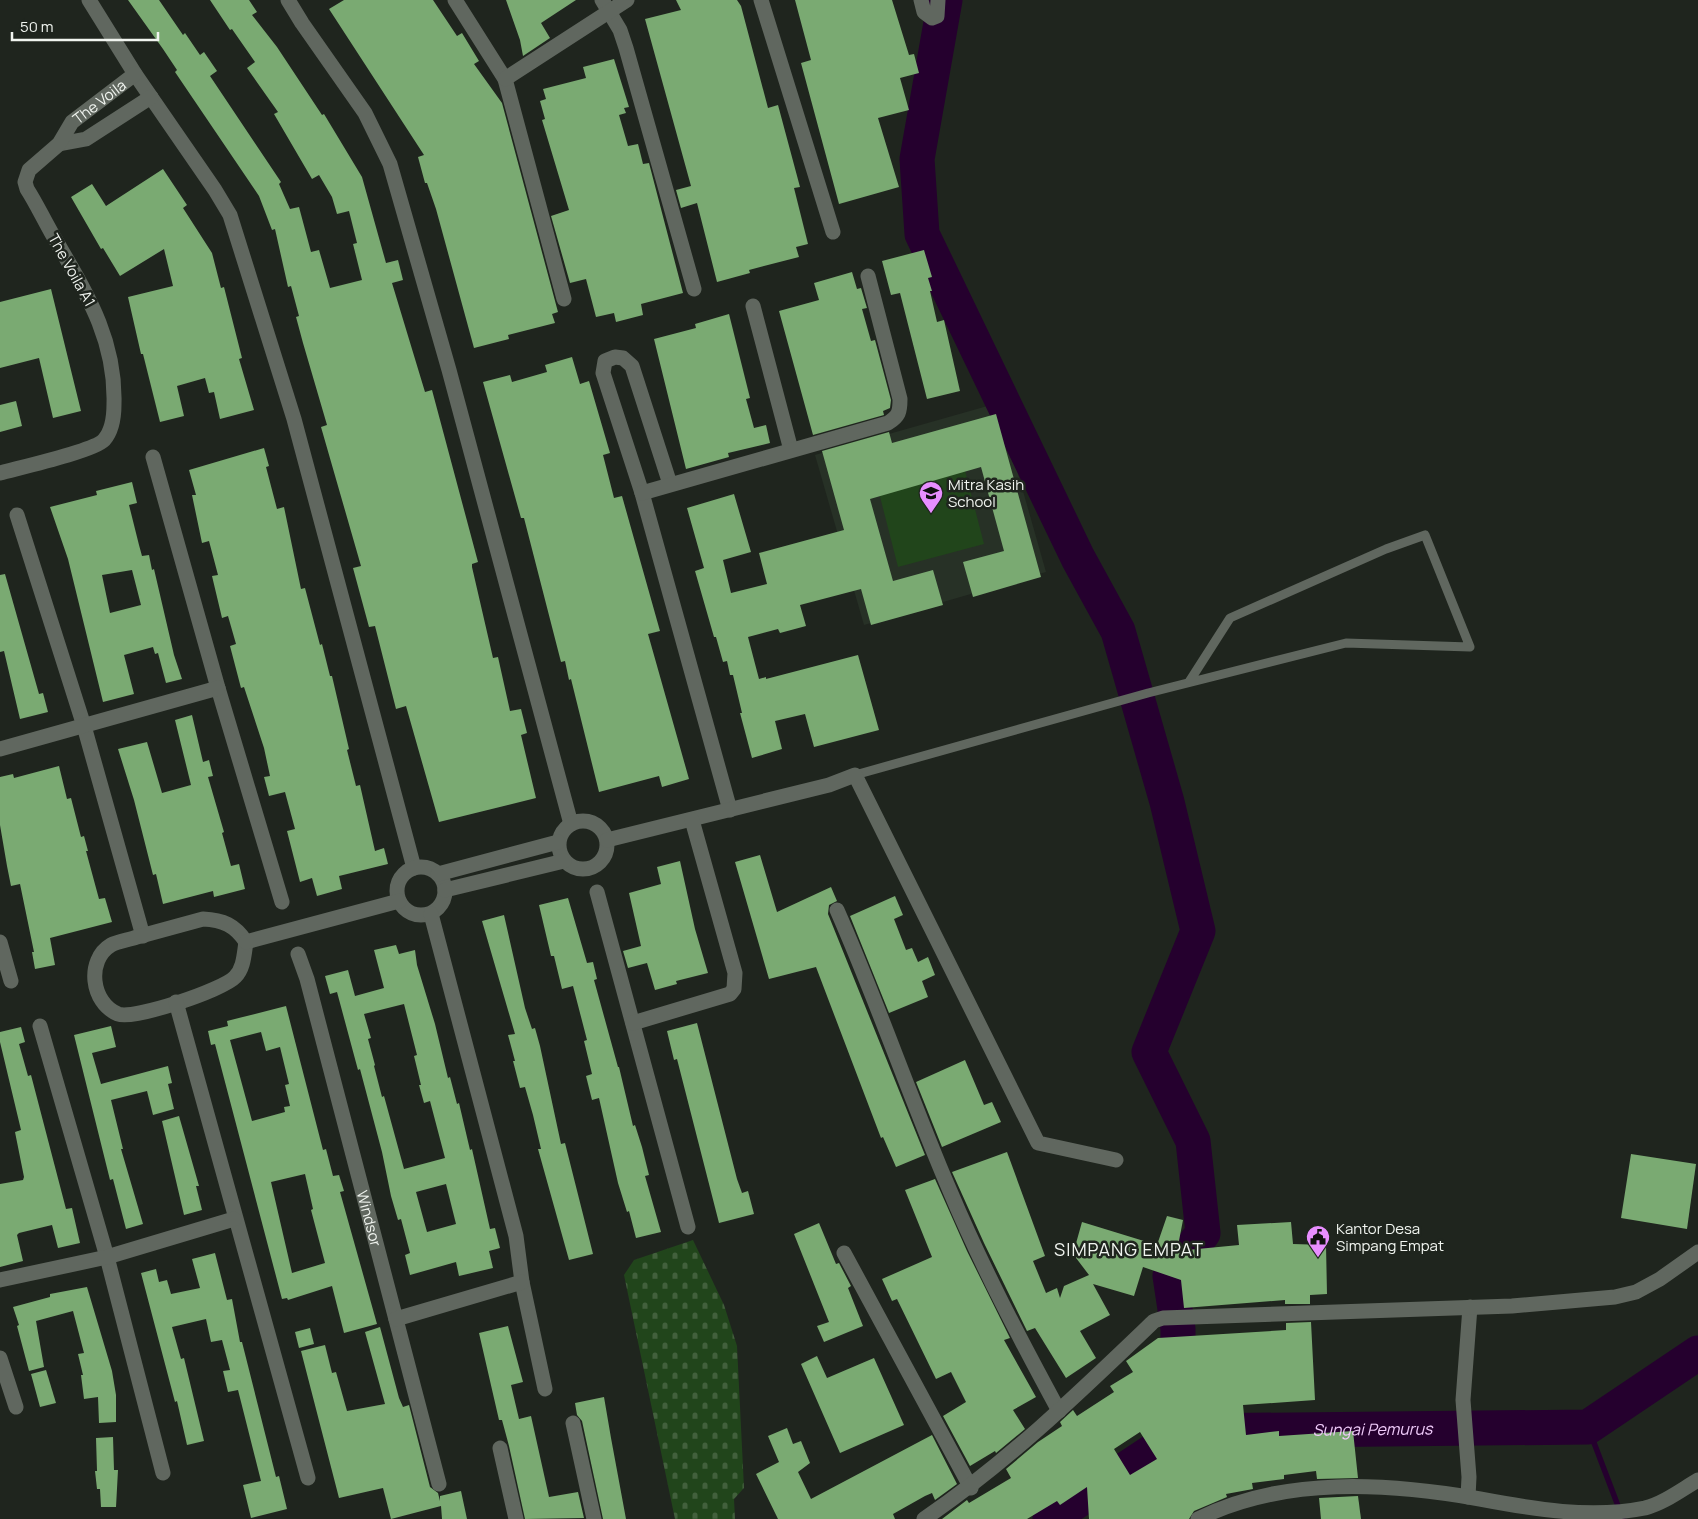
<svg xmlns="http://www.w3.org/2000/svg" width="1698" height="1519" font-family="Manrope,sans-serif">
  <style>
    .built { fill: #273126 }
    .grass { fill: #21451b }
    .cemetery { fill: url(#cemetery-stones) }
    .lines { fill: none; stroke-linecap: round; stroke-linejoin: round }
    .stream { stroke: #25002e; stroke-width: 5.5 }
    .river { stroke: #25002e; stroke-width: 35 }
    .building { fill: #7aaa72; fill-rule: evenodd }
    .service { stroke: #60675f; stroke-width: 9 }
    .minor { stroke: #60675f; stroke-width: 15 }
    .labels { text-anchor: middle; dominant-baseline: central; stroke-width: 5; stroke-linejoin: round; paint-order: stroke }
    .street-label { font-size: 15px; fill: #f1f5f0; stroke: #1f251e }
    .poi-label { font-size: 15px; fill: #f1f5f0; stroke: #1f251e; text-anchor: start }
    .water-label { font-size: 16px; font-style: italic; fill: #f0cbfa; stroke: #1f251e }
    .quarter-label { font-size: 18px; letter-spacing: 1px; fill: #f1f5f0; stroke: #1f251e }
  </style>
  <defs>
    <pattern id="cemetery-stones" width="16" height="16" patternUnits="userSpaceOnUse" patternTransform="scale(1.25)"><rect width="16" height="16" fill="#21451b"/><path d="M2 7V4a2 2 0 0 1 4 0v3zM10 15v-3a2 2 0 0 1 4 0v3z" fill="#42603c"/></pattern>
  </defs>
  <rect width="100%" height="100%" fill="#1f251e"/>
  <polygon class="built" points="998,403 1046,572 864,625 815,455"/>
  <polygon class="grass" points="961,455 984,544 898,567 875,477"/>
  <polygon class="cemetery" points="693,1240 724,1305 737,1346 744,1488 734,1499 735,1519 675,1519 624,1275 634,1260"/>
  <g class="lines">
    <polyline class="stream" points="1588,1427 1623,1519"/>
    <g class="river">
      <polyline points="945,0 917,159 922,234 1078,558 1118,631 1167,802 1198,931 1149,1052 1193,1141 1203,1233 1170,1276 1178,1329 1178,1385"/>
      <path id="s1" d="M1050,1519l133,-88 405,-4 110,-74"/>
    </g>
  </g>
  <g class="building">
    <polygon points="128,0 159,0 183,35 185,33 200,55 204,52 217,71 210,76 281,182 279,184 290,209 299,207 311,252 319,250 330,288 362,280 353,244 357,243 349,211 337,214 332,197 319,175 312,179 274,114 278,112 247,68 255,62 232,29 230,30 210,0 249,0 257,12 252,15 277,47 322,115 324,114 362,177 386,263 398,260 403,280 392,283 425,392 432,390 478,562 472,564 472,567 493,658 498,657 510,711 521,709 527,733 521,735 536,798 439,822 406,706 396,709 375,626 369,627 353,568 361,566 321,427 327,425 303,343 296,317 299,316 291,286 288,287 275,229 272,230 259,196 175,72 177,70 163,49"/>
    <polygon points="344,0 433,0 457,36 462,33 479,61 474,64 502,103 558,312 552,314 555,323 508,335 509,339 474,348 436,209 427,183 425,183 418,157 424,155 329,9"/>
    <polygon points="506,0 576,0 541,23 550,38 523,56 520,40"/>
    <polygon points="676,0 737,0 741,6 768,108 778,105 800,187 794,188 808,244 796,247 799,257 749,270 750,273 717,282 697,203 681,208 676,190 691,186 645,19 681,10"/>
    <polygon points="795,0 892,0 909,55 914,54 919,73 900,78 909,110 878,118 899,187 839,204 801,63 811,60"/>
    <polygon points="614,59 629,107 624,108 626,113 619,115 628,146 638,144 643,164 649,163 683,293 641,304 643,315 616,322 614,313 596,317 586,279 570,283 551,216 569,210 542,120 545,119 540,101 546,99 543,89 586,78 583,67"/>
    <polygon points="163,169 187,205 183,208 212,253 221,288 224,287 242,358 239,359 254,410 220,419 214,392 209,393 205,378 177,386 184,416 160,422 143,354 141,354 128,297 173,286 164,249 120,276 103,248 101,249 71,197 92,184 106,206"/>
    <polygon points="924,250 932,277 928,278 932,291 930,291 937,322 944,320 960,391 927,399 900,293 891,295 882,261"/>
    <polygon points="852,272 857,289 861,288 867,308 862,309 871,341 875,340 891,400 890,408 883,411 884,415 813,435 779,311 819,300 814,283"/>
    <polygon points="51,289 81,411 53,418 39,358 0,368 0,302"/>
    <polygon points="729,314 750,398 746,399 754,428 766,425 770,443 728,453 729,457 686,469 654,339 696,328 695,324"/>
    <polygon points="572,357 580,384 589,381 610,453 603,455 614,498 622,496 660,631 648,634 689,779 662,787 659,776 599,792 571,679 569,680 565,661 561,662 524,518 521,518 483,382 510,375 512,382 547,372 545,365"/>
    <polygon points="16,401 22,426 0,432 0,405"/>
    <polygon points="996,414 1041,577 973,597 963,562 1004,551 981,467 870,499 893,581 933,570 943,605 871,625 861,589 800,605 806,626 780,633 778,629 748,637 759,679 766,677 766,679 858,655 879,730 814,747 805,714 775,721 782,749 752,758 740,713 742,713 733,675 730,675 727,661 723,662 716,637 714,637 695,571 704,568 687,508 734,494 751,552 723,560 731,593 767,584 759,553 844,530 822,451 889,432 892,443"/>
    <polygon points="264,448 269,466 266,467 277,509 284,507 301,589 305,588 320,645 322,644 330,676 332,676 349,749 347,750 356,786 360,785 375,851 384,848 388,864 339,876 342,889 317,896 312,878 300,882 287,831 295,829 285,792 269,796 264,777 270,776 264,748 244,687 241,688 230,646 236,644 228,616 222,618 212,576 218,575 209,541 202,543 192,495 196,495 189,470"/>
    <path d="M132,482l5,21 -8,2 10,40 3,11 7,-1 3,15 2,-1 20,86 8,24 -16,4 -8,-30 -3,1 -2,-7 -29,8 10,39 -31,8 -35,-143 -18,-52 47,-12 -1,-4zM132,570l9,35 -31,8 -8,-38z"/>
    <polygon points="5,574 39,694 43,693 48,712 20,719 4,651 0,652 0,575"/>
    <polygon points="192,715 203,762 209,760 213,776 208,777 224,832 222,833 231,866 239,864 245,889 214,897 213,891 163,904 156,874 153,875 134,800 118,749 147,742 162,793 191,785 175,720"/>
    <polygon points="59,766 67,799 71,798 81,837 84,836 88,851 86,851 99,899 105,898 112,922 50,938 55,965 35,969 32,952 34,952 20,884 11,886 7,866 0,825 0,777 13,774 14,778"/>
    <polygon points="760,855 777,912 831,887 837,901 829,905 828,914 925,1155 896,1167 883,1137 881,1138 816,967 769,979 735,862"/>
    <polygon points="680,861 695,929 708,973 676,981 677,984 655,990 647,963 628,968 623,951 641,946 629,893 661,884 657,867"/>
    <polygon points="895,896 903,915 894,919 906,950 912,948 918,962 928,957 935,975 922,981 928,997 889,1013 850,916"/>
    <polygon points="568,898 587,963 593,962 597,979 594,980 618,1067 619,1067 633,1126 635,1125 642,1147 649,1175 645,1176 661,1232 636,1238 629,1211 627,1212 618,1183 599,1098 592,1100 586,1076 592,1074 584,1041 587,1040 573,986 562,989 554,956 551,956 539,905"/>
    <polygon points="504,915 525,1008 532,1029 535,1028 540,1046 561,1144 565,1143 593,1254 569,1260 538,1149 541,1149 533,1115 525,1087 520,1088 513,1061 515,1061 508,1035 515,1034 482,921"/>
    <path d="M396,945l3,9 16,-4 2,15 18,59 13,54 2,-1 7,27 2,-1 11,47 2,-1 18,80 5,-1 5,20 -11,3 4,17 -34,8 -3,-14 -46,13 -5,-20 5,-2 -9,-34 -3,1 -7,-24 -9,-44 -22,-83 -2,1 -21,-78 -7,2 -5,-18 23,-6 7,26 29,-8 -10,-38zM404,1004l13,51 -3,1 7,29h-2l5,18 6,-2 15,57 -41,11 -20,-73 -2,1 -8,-31 1,-1 -7,-26 3,-1 -7,-24zM446,1184l10,40 -29,8 -11,-40z"/>
    <path d="M286,1006l37,144 3,-1 7,27 6,-1 5,16 -4,1 37,132 -33,9 -12,-47 -44,14 -1,-2 -5,1 -67,-255 -4,1 -3,-14 20,-5 -1,-5zM261,1032l5,19 14,-4 9,37 -4,1 5,21 -6,1 1,5 -33,9 -22,-81zM305,1174l8,35 -2,1 14,53 -33,10 -21,-91z"/>
    <polygon points="697,1023 737,1179 742,1193 748,1191 754,1214 719,1223 677,1059 674,1060 667,1031"/>
    <polygon points="111,1026 116,1047 92,1053 101,1084 168,1066 172,1083 168,1084 174,1109 153,1115 147,1091 111,1100 123,1149 121,1149 143,1224 126,1229 113,1179 110,1180 74,1035"/>
    <polygon points="21,1027 25,1042 19,1044 28,1076 31,1075 66,1209 72,1208 80,1243 58,1248 52,1225 19,1233 17,1235 23,1261 0,1267 0,1184 23,1180 24,1177 15,1132 21,1130 0,1042 0,1032"/>
    <polygon points="965,1060 984,1105 992,1102 1001,1122 942,1147 916,1082"/>
    <polygon points="179,1116 199,1186 196,1186 202,1210 184,1215 162,1121"/>
    <polygon points="1007,1152 1045,1256 1033,1261 1046,1293 1057,1288 1060,1298 1064,1286 1089,1275 1073,1254 1082,1222 1157,1245 1167,1216 1183,1220 1177,1251 1239,1245 1237,1225 1291,1222 1293,1244 1326,1245 1327,1294 1310,1295 1310,1304 1285,1304 1285,1300 1184,1308 1181,1280 1143,1267 1134,1296 1093,1284 1110,1315 1080,1331 1096,1358 1066,1378 1035,1328 1027,1331 984,1243 952,1172"/>
    <polygon points="1631,1154 1696,1164 1687,1229 1621,1218"/>
    <polygon points="935,1179 967,1251 1010,1338 1004,1340 1036,1397 1013,1410 1025,1429 996,1453 995,1451 970,1466 943,1416 966,1402 951,1372 936,1379 897,1299 892,1301 882,1279 932,1257 905,1190"/>
    <polygon points="819,1223 836,1264 839,1263 851,1286 848,1288 863,1326 824,1342 817,1326 829,1322 794,1234"/>
    <polygon points="215,1253 227,1300 232,1299 240,1342 242,1342 276,1477 279,1476 287,1509 251,1518 243,1485 261,1481 238,1390 228,1392 223,1371 230,1370 222,1340 211,1342 206,1319 172,1327 181,1359 184,1358 204,1441 187,1445 177,1401 175,1402 141,1273 156,1269 159,1282 167,1280 171,1294 200,1288 192,1259"/>
    <polygon points="87,1287 112,1371 116,1395 116,1422 99,1423 98,1397 84,1399 81,1375 83,1375 78,1354 84,1353 73,1311 36,1321 44,1367 29,1371 17,1326 19,1325 13,1307 50,1297 50,1294"/>
    <path d="M1311,1322l4,78 -72,5 3,30 33,-4v5l74,-5 5,47 -41,1 -1,-8 -32,4v4l-32,4 1,6 -27,5 1,3 -33,14 -5,8h-100l-2,-32 -27,18 -3,-4 -30,18h-85l25,-19 2,3 42,-25 -5,-9 32,-27 24,-16 -2,-4 13,-12 4,6 37,-24 -4,-6 23,-14 -7,-11 32,-23 128,-8v-7zM1140,1432l17,27 -27,16 -16,-26z"/>
    <polygon points="508,1326 523,1382 511,1385 519,1419 531,1416 549,1497 578,1492 584,1518 525,1519 509,1446 502,1420 499,1420 479,1333"/>
    <polygon points="380,1327 399,1398 403,1407 409,1405 430,1487 438,1493 440,1501 440,1496 461,1491 467,1519 442,1519 441,1506 391,1519 383,1488 339,1498 301,1351 325,1345 332,1373 336,1372 347,1411 385,1404 365,1332"/>
    <polygon points="310,1328 314,1344 299,1348 295,1332"/>
    <polygon points="817,1356 827,1378 874,1358 904,1425 840,1453 801,1364"/>
    <polygon points="46,1370 56,1403 40,1407 31,1374"/>
    <polygon points="604,1397 611,1438 626,1519 603,1519 582,1421 577,1415 575,1403"/>
    <polygon points="787,1428 793,1444 801,1441 810,1463 798,1472 811,1499 932,1435 957,1484 935,1500 932,1493 925,1496 893,1514 895,1519 778,1519 756,1474 779,1462 768,1436"/>
    <polygon points="113,1437 114,1470 118,1470 116,1507 101,1507 100,1489 97,1489 95,1471 97,1471 96,1438"/>
    <polygon points="1358,1496 1361,1519 1321,1519 1319,1498"/>
  </g>
  <g class="lines">
    <polyline class="service" points="855,775 1148,693 1346,643 1470,647 1425,535 1386,549 1230,618 1189,682"/>
    <g class="minor">
      <polyline points="89,0 135,74 215,190 230,215 294,419 414,868"/>
      <polyline points="288,0 302,23 365,113 390,164 449,370 571,824"/>
      <polyline points="455,0 505,79 564,299"/>
      <polyline points="602,0 620,30 626,48 694,289"/>
      <polyline points="761,0 833,232"/>
      <polyline points="921,0 924,12 932,18 937,16 938,0"/>
      <polyline points="505,79 627,0"/>
      <polyline points="59,144 86,139 151,97"/>
      <polyline points="753,306 791,450"/>
      <polyline points="153,457 218,688 282,902"/>
      <path id="s2" d="M0,473c18,-5 94,-22 104,-33 8,-9 10,-25 10,-36 2,-68 -31,-116 -63,-172 -8,-14 -15,-29 -24,-43l-2,-7 4,-12 30,-26 13,-22 63,-48"/>
      <polyline points="670,484 632,366 623,358 615,357 605,361 603,373 642,493 730,810"/>
      <path d="M642,493l246,-70c11,-7 12,-11 12,-24l-32,-123"/>
      <polyline points="17,515 84,726 143,936"/>
      <polyline points="0,749 218,688"/>
      <circle cx="583" cy="845" r="24"/>
      <polyline points="607,840 829,785 855,775 1038,1143 1116,1160"/>
      <circle cx="421" cy="891" r="24"/>
      <polyline points="438,874 558,842"/>
      <polyline points="445,890 564,861"/>
      <polyline points="597,892 688,1227"/>
      <path d="M837,910c41,93 73,188 113,281 32,76 70,148 109,220"/>
      <polyline points="431,914 516,1236 522,1282 545,1389"/>
      <path d="M203,919c20,1 32,6 43,23 -2,12 -2,26 -11,35 -12,13 -101,43 -117,37 -27,-11 -32,-54 -7,-69 7,-4 18,-5 26,-8 22,-6 44,-12 66,-18z"/>
      <polyline points="0,942 11,981"/>
      <polyline points="246,942 399,901"/>
      <path id="s3" d="M298,954l9,25 132,505"/>
      <polyline points="176,1002 308,1478"/>
      <polyline points="633,1023 730,994 734,989 735,973 692,820"/>
      <polyline points="40,1026 107,1257 163,1473"/>
      <polyline points="844,1253 971,1488"/>
      <polyline points="0,1280 107,1257 234,1219"/>
      <polyline points="396,1319 522,1282"/>
      <polyline points="0,1358 16,1407"/>
      <polyline points="573,1423 594,1519"/>
      <polyline points="500,1448 516,1519"/>
      <polyline points="1468,1497 1469,1477 1463,1400 1470,1307"/>
      <path d="M924,1519c84,-57 157,-128 230,-198l9,-3 349,-12 103,-9 21,-5 24,-13 38,-27"/>
      <path d="M1198,1519c86,-43 190,-36 282,-20 53,10 111,20 165,9 19,-5 36,-18 53,-28"/>
    </g>
  </g>
  <defs>
    <g id="school-pin" transform="scale(1.25)"><path d="M0 17L-7.5 6A9.5 9.5 0 1 1 7.5 6Z" fill="#e88eff" stroke="#1f251e"/><path d="M0-5L7-2L0 1L-7-2ZM-4 1L0 2.5L4 1V4Q0 6-4 4Z" fill="#111"/></g>
    <g id="civic-pin" transform="scale(1.25)"><path d="M0 17L-7.5 6A9.5 9.5 0 1 1 7.5 6Z" fill="#e88eff" stroke="#1f251e"/><path d="M-.6-6.5H3V-4.5H.6V-3L4-1V1h2V6H-6V1h2V-1L-.6-3ZM-1.2 2.5V6h2.4V2.5Z" fill="#111"/></g>
  </defs>
  <g fill-rule="evenodd">
    <use href="#school-pin" x="931" y="493"/>
    <use href="#civic-pin" x="1318" y="1237"/>
  </g>
  <g class="labels">
    <g class="street-label">
      <text stroke="none"><textPath href="#s2" startOffset="502">The Voila</textPath></text>
      <text transform="translate(72 270) rotate(61)">The Voila A1</text>
      <text stroke="none"><textPath href="#s3" startOffset="274">Windsor</textPath></text>
    </g>
    <g class="poi-label">
      <text x="948" y="484">Mitra Kasih<tspan x="948" dy="17">School</tspan></text>
      <text x="1336" y="1228">Kantor Desa<tspan x="1336" dy="17">Simpang Empat</tspan></text>
    </g>
    <g class="water-label">
      <text stroke="none"><textPath href="#s1" startOffset="349">Sungai Pemurus</textPath></text>
    </g>
    <g class="quarter-label">
      <text x="1129" y="1249">SIMPANG EMPAT</text>
    </g>
  </g>
  <path d="M12 32v8h146v-8" fill="none" stroke="#f1f5f0" stroke-width="2.5"/>
  <text x="20" y="32" font-size="15" fill="#f1f5f0" stroke="#1f251e" stroke-width="4" paint-order="stroke">50 m</text>
</svg>
